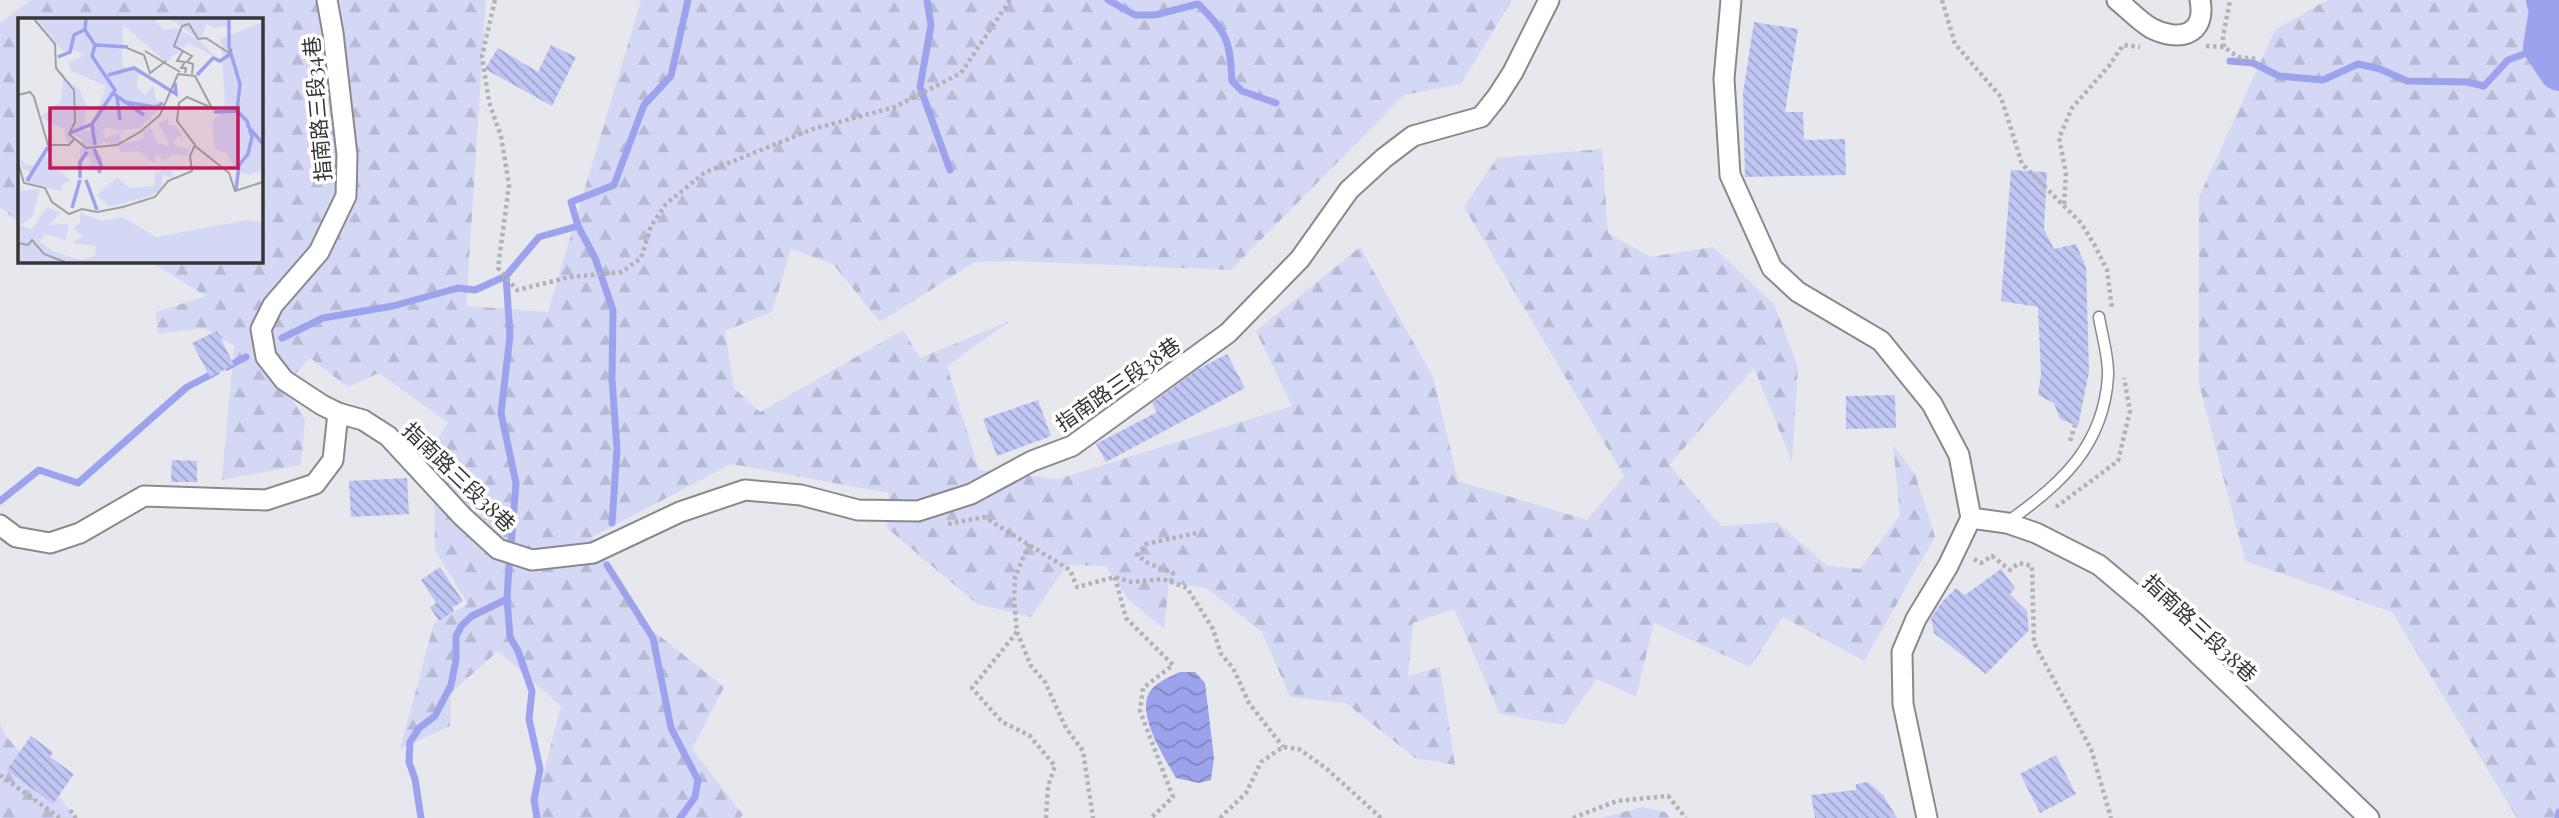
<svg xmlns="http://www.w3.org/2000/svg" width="2559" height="818" font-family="'Playfair Display','Noto Sans TC',serif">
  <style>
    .forest { fill: url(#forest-firs) }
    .water { fill: url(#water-waves) }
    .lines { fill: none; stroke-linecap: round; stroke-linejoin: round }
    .stream { stroke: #9ca3ec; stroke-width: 7 }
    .river { stroke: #9ca3ec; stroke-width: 40 }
    .building { fill: url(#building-back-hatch) }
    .lane-casing { stroke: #898a8f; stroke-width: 13 }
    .street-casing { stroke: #898a8f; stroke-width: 23 }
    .path { stroke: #b2b2b7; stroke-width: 4.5; stroke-dasharray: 3.5 3.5; stroke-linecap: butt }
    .lane { stroke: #fff; stroke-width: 10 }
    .street { stroke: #fff; stroke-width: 19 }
    .labels { text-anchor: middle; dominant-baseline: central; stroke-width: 7; stroke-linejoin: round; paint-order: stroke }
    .street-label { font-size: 21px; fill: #363638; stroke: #fff }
    .inset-river { fill: none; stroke: #9ca3ec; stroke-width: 3.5 }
    .inset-road { fill: none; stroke: #a0a1a5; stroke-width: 2 }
    .view { fill: #c2185b; fill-opacity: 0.15; stroke: #c2185b; stroke-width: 3.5 }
    .inset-edge { fill: none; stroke: #363638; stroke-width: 3.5 }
  </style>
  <defs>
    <pattern id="forest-firs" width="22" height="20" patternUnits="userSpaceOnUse" patternTransform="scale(1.75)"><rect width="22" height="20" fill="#d4d8f5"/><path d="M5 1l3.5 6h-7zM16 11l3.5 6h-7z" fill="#b7bad3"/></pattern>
    <pattern id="water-waves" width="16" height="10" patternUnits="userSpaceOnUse" patternTransform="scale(1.75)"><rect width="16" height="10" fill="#9ca3ec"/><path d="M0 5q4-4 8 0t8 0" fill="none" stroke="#8086c0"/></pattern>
    <pattern id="building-back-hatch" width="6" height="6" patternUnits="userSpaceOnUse" patternTransform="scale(1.75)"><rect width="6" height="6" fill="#c0c6f4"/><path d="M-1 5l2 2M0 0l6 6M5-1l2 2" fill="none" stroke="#9da2c7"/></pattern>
  </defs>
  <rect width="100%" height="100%" fill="#e7e8ee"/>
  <g class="forest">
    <polygon points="31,0 486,0 466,306 548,312 641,0 1512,0 1461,84 1404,95 1231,270 1016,261 975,262 880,322 833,264 791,249 772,312 725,331 734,388 760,412 903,330 920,358 1010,321 947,366 979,470 1058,479 1292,406 1256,331 1360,247 1433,377 1458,481 1587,520 1624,476 1464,207 1497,158 1602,149 1608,233 1650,257 1713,247 1774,304 1798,367 1792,462 1754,368 1669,465 1721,526 1777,522 1826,565 1860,569 1900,515 1893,445 1915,474 1935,537 1864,661 1783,617 1750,667 1654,623 1636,697 1597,679 1564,725 1500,714 1454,609 1413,623 1408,676 1440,667 1455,765 1415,758 1346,703 1290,697 1262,632 1206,588 1169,583 1164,629 1128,599 1106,566 1067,565 1031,617 977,604 887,528 889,493 731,464 592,537 642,622 724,687 692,749 743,815 740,818 532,818 561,706 498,651 451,693 450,726 400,749 434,623 468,604 435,550 433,446 448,423 379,373 348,387 310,358 284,386 305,420 301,465 222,480 234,346 204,328 158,334 156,312 206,296 149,261 261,261 261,19 19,19 19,223 0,207 0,23"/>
    <polygon points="2327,0 2559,0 2559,818 2517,818 2392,612 2245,561 2199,384 2199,197 2275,30"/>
    <polygon points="0,724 5,735 77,818 0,818"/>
    <polygon points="1642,807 1665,812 1670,818 1601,818"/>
  </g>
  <path class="water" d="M1180,672h15l10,11 9,75 -3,22 -12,3 -23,-5c-11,-19 -42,-67 -25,-88 7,-9 19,-13 29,-18z"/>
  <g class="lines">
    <g class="stream">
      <polyline points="927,0 931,25 920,87 950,170"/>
      <path d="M1108,0l27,15h20l43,-11c29,29 32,36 34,77l10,10 34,12"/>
      <polyline points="2230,61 2253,63 2279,76 2323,80 2358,64 2380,69 2407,81 2467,82 2484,86 2508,60 2543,47"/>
      <polyline points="578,226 595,258 613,310 612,379 617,449 612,523"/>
      <polyline points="506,276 510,336 501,413 516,483 511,545"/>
      <polyline points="282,338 323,318 393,306 458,288 475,290 506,276 539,237 578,226 571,202 614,185 644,105 671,76 688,0"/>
      <polyline points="227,367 246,357"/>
      <polyline points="0,501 39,470 78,483 187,387 216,372"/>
      <polyline points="607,565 653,638 671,728 698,780 695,797 680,818"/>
      <polyline points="509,566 507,599 510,637 518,651 532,691 529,719 540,769 534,800 537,818"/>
      <polyline points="421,818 415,779 409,762 410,742 419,728 435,716 451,685 456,660 456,636 462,625 472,616 507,599"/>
      <polyline points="2558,818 2559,812"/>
    </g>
    <polyline class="river" points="2546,0 2549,11 2543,47 2559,71"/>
  </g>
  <g class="building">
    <polygon points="1754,22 1798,29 1785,112 1803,112 1804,140 1845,139 1846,175 1745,177 1743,93"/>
    <polygon points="551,45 576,57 552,106 485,69 498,48 538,72"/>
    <polygon points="2011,170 2047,172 2044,229 2054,249 2076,244 2086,267 2089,372 2078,426 2060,419 2054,403 2038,395 2041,374 2038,307 2001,301"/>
    <polygon points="217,331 234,365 210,377 192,343"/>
    <polygon points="1227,354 1245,388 1106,462 1096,444 1157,412 1152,403 1197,370"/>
    <polygon points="1895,395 1896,428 1846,429 1846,396"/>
    <polygon points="1038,400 1051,436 997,456 983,419"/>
    <polygon points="172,460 197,461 197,482 171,482"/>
    <polygon points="407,478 409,514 351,517 349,481"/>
    <polygon points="440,567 463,601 452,608 454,611 439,621 430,607 436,603 421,580"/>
    <polygon points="2001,569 2015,588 2010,594 2027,611 2029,630 1986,674 1934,633 1931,618 1942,602 1956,588 1965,595"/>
    <polygon points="31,736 53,752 50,757 74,774 53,804 7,770"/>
    <polygon points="2056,755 2076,794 2040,813 2020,774"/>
    <polygon points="1868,782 1883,795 1897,818 1815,818 1811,795 1856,790 1856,784"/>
  </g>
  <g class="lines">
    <g class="lane-casing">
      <path id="lane" d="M2007,522c54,-37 97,-77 101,-146 1,-18 -6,-40 -9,-59"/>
    </g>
    <g class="street-casing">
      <g id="street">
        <polyline points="327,0 333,33 347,155 346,196 319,252 273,305 261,329 266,357 284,380 322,405 338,413 363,420 388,436 462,516 498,549 532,560 593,553 680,512 745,490 801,495 858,510 918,511 971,494 1032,461 1072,446 1228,333 1300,259 1349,190 1384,158 1413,136 1481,117 1497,97 1513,72 1549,0"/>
        <polyline points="1731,0 1724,79 1730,175 1772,268 1798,292 1881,341 1932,404 1959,455 1971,518 1948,566 1916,619 1902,652 1903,704 1927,818"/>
        <path d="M2117,0c11,9 22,21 34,28 27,14 56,8 49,-28"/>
        <polyline points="1971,518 2007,523 2036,533 2099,565 2149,607 2369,818"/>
        <polyline points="0,525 16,537 50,543 80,533 144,496 266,500 315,484 333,460 338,413"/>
      </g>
    </g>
    <g class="path">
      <polyline points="495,0 482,56 489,102 501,136 509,185 498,268 517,290 570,277 622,272 641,258 651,226 666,204 704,173 813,129 895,107 961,73 1010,0"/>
      <polyline points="1942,0 1955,44 2001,97 2022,164 2081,223 2094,244 2107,270 2112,309"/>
      <polyline points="2206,46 2224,47 2238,57 2257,59"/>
      <polyline points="2224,47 2223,37 2230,0"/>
      <polyline points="2064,204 2066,173 2059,138 2072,108 2109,66 2123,45 2140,47"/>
      <polyline points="2070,441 2075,425"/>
      <polyline points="2056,507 2118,461 2130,411 2124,378"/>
      <polyline points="948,524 984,517 1070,570 1077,587 1115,577 1132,582 1163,579 1187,588 1213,629 1221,654 1233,668 1249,703 1283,747"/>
      <polyline points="1029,544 1015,577 1014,600 1017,632 1031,666 1045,682 1066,728 1083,751 1093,818"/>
      <polyline points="1974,559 1981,563 1992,556 2010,570 2019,563 2032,566 2034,643 2091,749 2111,818"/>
      <polyline points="1115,577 1126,618 1173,665 1143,688 1140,711 1173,797 1151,818"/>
      <polyline points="1171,582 1173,573 1148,563 1137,555 1146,544 1196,533"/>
      <polyline points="1017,632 972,688 1002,722 1029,735 1055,766 1048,786 1046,818"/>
      <polyline points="0,775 60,818"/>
      <polyline points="70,810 76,818"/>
      <polyline points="1220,818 1246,793 1261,762 1283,747 1299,749 1327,769 1381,818"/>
      <polyline points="1573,818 1617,801 1668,796 1686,818"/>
    </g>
    <use href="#lane" class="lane"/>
    <use href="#street" class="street"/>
  </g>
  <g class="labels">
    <g class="street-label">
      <text transform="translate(316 109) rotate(-95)">指南路三段34巷</text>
      <text transform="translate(1117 383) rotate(-35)">指南路三段38巷</text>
      <text transform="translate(460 476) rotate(44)">指南路三段38巷</text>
      <text transform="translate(2201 627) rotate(43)">指南路三段38巷</text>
    </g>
  </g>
  <g transform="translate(18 18)">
    <rect width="245" height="245" fill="#e7e8ee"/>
    <path d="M19,1h117l10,11 12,-2 24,13 18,18 -29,-16 -23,19 -43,-37 -1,41 17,6 -2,16 9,7 7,-10 3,15 8,4 -24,24 -25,3 -7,-5 -5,6 3,6 18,-7 -4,4 2,7 6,1 17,-5 -3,-6 8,-6 7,17 10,3 2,-3 -11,-20 10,-4v6l8,1 6,9v7l-3,-7 -6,7 3,4 11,3 4,-6 -4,13 -15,-2 -7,7 -9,-8 -2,11 -15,-13 -17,1 -7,-8 -11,-2 -10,5 9,11 -2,14 -13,-2 3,-10 -4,-4 -8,7 3,-24 -10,-5v8l-6,1 -2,-14 -24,-12 21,-16 2,-23 16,11 7,15 -2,26 6,1 16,-45 -35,-15 -3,-9 15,-6 -5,-5h-15zM153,1h56l1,7 -15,2 -7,-5 -5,18zM245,4v147l-13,6 -13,-4 -11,-18 -11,-4 -3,-27 13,-17 -4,-66zM32,134l-5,4 26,25 -9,3v7l-31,-6 -7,-7 7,-5 -8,-4 -5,-14 8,10h9l5,-9zM153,149l3,12 -11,-5 -2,15 -11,7 -41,11 -12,-12 20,-18 13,11 24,-2 1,-14zM0,168l3,5 19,-2 -8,29 -13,7 13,4 15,-22 14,6 -12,12 20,-1 -3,16 -21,-6 -5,8 14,10 28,8 13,-4 1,-10 -24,-3 11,-7 -10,-7 7,-7v-9l22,8 20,-4 34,20 91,-17 16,2v40h-245z" fill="#d4d8f5"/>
    <path class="inset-river" d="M211,1v28l11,37 -3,27 10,10 5,16 -4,17 -9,11M78,27l32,2M40,39l12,-5 4,-17 10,-5M90,57l26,-7 42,26 -1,-11M179,57l16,-17 7,3 12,-8M96,76l30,21M99,79l3,23M106,84l32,5 7,-4M196,94l23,-1M74,106l3,21M229,107l16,19M52,115l22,-9 23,-34 -23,-34 3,-11 -10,-15 1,-11M76,131l7,16 -2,8M62,160v-16l7,-10M68,162l11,30M9,163l21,-34M218,172l3,-25M54,190l8,-28"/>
    <path class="inset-road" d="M109,30l17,7 6,18 16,-12M127,33l35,21M165,33l-6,10 8,1 -4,6h5l-1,5M174,56l1,-10 -6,-2 5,-6 -18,-10 8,-20 7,-2 9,15 8,-1 23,15 3,-4M0,77l12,-3 4,5 14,48h21l6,-7M177,128l34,27 6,18 28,-9M0,144l6,21 21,5 7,14 17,12 13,-5 15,3 26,-5 32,-10 13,-16 24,-10 -2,-15 5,-11 -18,-24 2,-18 8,-6 25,11 -17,-32 -17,-2 -18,41 -20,17 -23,13 -31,3 -17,-14 6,-12 -1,-32 -18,-22 -1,-24 -21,-25M0,225l10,2 4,-5 12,14 21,8"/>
    <path class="view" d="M32,90h188v60h-188z"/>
    <rect width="245" height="245" class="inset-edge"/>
  </g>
</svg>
